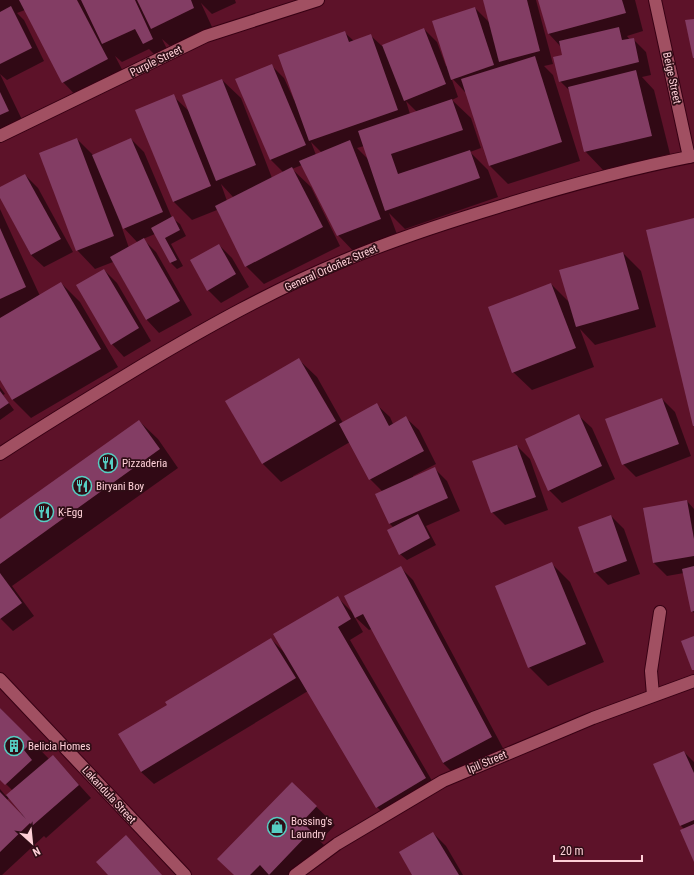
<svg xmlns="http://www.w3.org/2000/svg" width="694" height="875" font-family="'Roboto Condensed',sans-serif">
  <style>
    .shadow { fill: #0007; fill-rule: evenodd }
    .building { fill: #833d64 }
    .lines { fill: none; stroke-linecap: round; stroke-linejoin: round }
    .lane-casing { stroke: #380114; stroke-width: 14 }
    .street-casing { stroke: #380114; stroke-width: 14 }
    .secondary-casing { stroke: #380114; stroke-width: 14 }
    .lane { stroke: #a15062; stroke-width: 12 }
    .street { stroke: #a15062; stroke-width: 12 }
    .secondary { stroke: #a15062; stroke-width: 12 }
    .labels { text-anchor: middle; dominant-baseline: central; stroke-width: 3.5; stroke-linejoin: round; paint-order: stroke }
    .street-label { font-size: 11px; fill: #fecfd7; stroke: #2f0e16 }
    .poi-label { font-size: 11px; fill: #fecfd7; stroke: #2f0e16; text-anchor: start }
  </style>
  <rect width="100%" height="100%" fill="#5d1229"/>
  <g class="shadow">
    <polygon points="0,0 235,0 236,3 212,14 201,3 212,27 170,46 162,39 171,57 162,62 149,49 122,62 115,56 126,77 81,101 63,82 25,10 17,13 24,20 44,61 7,80 0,74 27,130 0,143"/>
    <path d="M484,0h52l17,64 -9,2 9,9 27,86 -72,23 -18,-18 -24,-75 -1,1 -14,-15 7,20 -6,3 19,18 10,30 -11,4 18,18 10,27 -93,32 -16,-16 9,24 -42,17 -18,-19 -36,-70 -10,4 19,18 29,59 -76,38 -18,-18 -29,-56 -25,10 -18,-18 -1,-106 17,16 32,-32 19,18 31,80 12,-5 -14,-14 1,-94 13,13 10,22 51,-67 9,8 16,-6 12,11 42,-17 13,13 9,24h2l27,-58 15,15zM406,101l11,11 -7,2zM311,142l11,11 -6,2zM364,146l5,14 -12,-12zM221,184l13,14 -7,3z"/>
    <polygon points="539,0 635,0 643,31 627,36 630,40 633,39 646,52 651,75 642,77 654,90 670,154 603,170 585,151 571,92 560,81 564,55 561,47 549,34"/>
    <path d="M77,139l16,16 38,-16 13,13 28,66 8,6 6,12 -15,8 12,22 -6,3 -6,-6 -16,-29 -12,5 13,13 36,63 -33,18 -12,-13 -34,-58 -18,7 -18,-19zM121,225l17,18 -9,5z"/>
    <polygon points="25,175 38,188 73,252 44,267 31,255 0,196 0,188"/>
    <polygon points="0,209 40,296 61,283 80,302 118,367 31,418 13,400 0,378"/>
    <polygon points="219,245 232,258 249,287 221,303 208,290"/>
    <polygon points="623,253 641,271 656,327 595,345 580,329 594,367 532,390 513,372 551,284 570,303"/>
    <polygon points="104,270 117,283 151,341 124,357 112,344"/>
    <polygon points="298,359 317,377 343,423 377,405 390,417 393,424 406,418 419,430 436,464 413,476 413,478 434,468 447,481 460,511 426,526 436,545 407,560 400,554 394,528 390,524 377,494 383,492 370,479 350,442 281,482 263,464"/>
    <polygon points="0,387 5,394 3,395 14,410 0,420"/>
    <polygon points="662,399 675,412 691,456 636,477 623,464"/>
    <polygon points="579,416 592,428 615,479 562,503 549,490"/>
    <polygon points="139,421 158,439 178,468 12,586 34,616 13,631 0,618 0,520"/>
    <polygon points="517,446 530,459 548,510 505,525 492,512"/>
    <polygon points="687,501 694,509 694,613 692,611 684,573 667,576 654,563 644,509"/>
    <polygon points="611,516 624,529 640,574 608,585 595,572"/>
    <polygon points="552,564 570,582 604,662 548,686 529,667"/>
    <polygon points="400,567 413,580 504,750 456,776 443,763 372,629 369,630 354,616 363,632 350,640 438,791 390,820 377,807 308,691 154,784 141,772 168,706 271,639 286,654 337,597 353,613"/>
    <path d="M0,708l49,51 4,-3 38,42 -45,40 -2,-2 -42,39h-2v-86l6,7 7,-5 -13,-13zM9,798l13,16 -1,1 -14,-15z"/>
    <polygon points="684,752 694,762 694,859 684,829 680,825"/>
    <polygon points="292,783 335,825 320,841 329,850 305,875 235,875"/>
    <polygon points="433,833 446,846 463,875 413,875"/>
  </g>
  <g class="building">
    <polygon points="19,0 77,0 108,59 62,83"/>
    <polygon points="81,0 135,0 153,39 143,44 135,29 102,44"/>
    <polygon points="137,0 191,0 194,8 151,29"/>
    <polygon points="483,0 527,0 540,51 499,62"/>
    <polygon points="538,0 622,0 626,13 548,34"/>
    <polygon points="11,6 32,48 0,64 0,12"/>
    <polygon points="475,7 494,65 451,80 432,21"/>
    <polygon points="694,19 694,58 693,58 685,20"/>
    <polygon points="619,27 622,40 634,38 639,62 559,82 553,57 562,55 559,41"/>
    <polygon points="424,28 446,84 404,101 382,45"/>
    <polygon points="345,31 349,42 371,34 398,110 309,141 278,55"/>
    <polygon points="535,56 562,142 489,166 461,79"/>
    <polygon points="272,64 306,145 270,160 235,79"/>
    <polygon points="636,70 652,136 584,152 568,87"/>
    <polygon points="222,79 256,165 216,181 182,95"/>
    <polygon points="0,92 9,111 0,115"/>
    <polygon points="174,94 211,186 173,202 135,110"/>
    <polygon points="452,99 463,130 391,154 398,174 470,150 480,178 385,211 358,131"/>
    <polygon points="77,138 114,236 76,251 39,153"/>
    <polygon points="131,138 163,212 123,229 92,155"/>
    <polygon points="350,140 381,219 337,236 299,161"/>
    <polygon points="292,167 323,227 245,267 215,206"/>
    <polygon points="25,174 61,239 31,255 0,198 0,187"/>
    <polygon points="173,216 180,230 165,238 177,260 170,263 151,228"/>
    <polygon points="694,218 694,426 693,426 646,230"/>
    <polygon points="0,228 26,287 0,299"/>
    <polygon points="144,238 180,301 146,320 110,257"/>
    <polygon points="219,244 236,274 207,291 190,260"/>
    <polygon points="623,252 639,309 576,327 559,270"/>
    <polygon points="104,269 139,328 111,345 76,285"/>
    <polygon points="61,282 101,349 12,400 0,380 0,318"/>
    <polygon points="551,283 576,348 512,373 488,307"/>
    <polygon points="299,358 336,421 262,464 225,401"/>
    <polygon points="0,391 9,403 0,409"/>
    <polygon points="662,398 679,444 622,465 605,419"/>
    <polygon points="377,403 389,426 406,416 424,451 369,480 339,424"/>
    <polygon points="579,414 602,466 548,491 525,439"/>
    <polygon points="139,420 160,449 0,564 0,519"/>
    <polygon points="517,445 536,497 491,513 472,461"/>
    <polygon points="435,467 448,498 389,524 375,494"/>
    <polygon points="687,500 694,539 694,556 653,563 643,508"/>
    <polygon points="418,514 430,538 399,555 387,530"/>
    <polygon points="611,515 627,561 594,573 578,527"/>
    <polygon points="552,562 586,644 528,668 495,586"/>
    <polygon points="401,566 492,737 443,763 363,614 355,618 344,596"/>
    <polygon points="694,566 694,611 691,612 682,569"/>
    <polygon points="0,573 22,603 0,619"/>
    <polygon points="338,596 351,619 338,627 426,778 376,808 273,634"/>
    <polygon points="694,636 694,670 692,670 681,641"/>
    <polygon points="271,638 296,678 141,772 118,734 167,705 165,702"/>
    <polygon points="0,708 33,741 24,750 32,760 5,785 0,780"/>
    <polygon points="684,751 694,773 694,820 680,826 653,764"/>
    <polygon points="53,755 79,785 32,826 30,823 0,852 0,792 26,819 6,795"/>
    <polygon points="292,782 317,806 302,822 311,831 269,875 260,865 250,875 234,875 217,859"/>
    <polygon points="694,824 694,862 680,830"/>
    <polygon points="433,832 459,875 412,875 399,852"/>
    <polygon points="126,835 162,875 108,875 96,862"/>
  </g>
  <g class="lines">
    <g class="lane-casing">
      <polyline id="lane" points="653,695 651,671 660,612"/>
    </g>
    <g class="street-casing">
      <g id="street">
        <polyline points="655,0 689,157"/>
        <polyline points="0,136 206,36 318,0"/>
        <polyline points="0,679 185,875"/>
        <polyline points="295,875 337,844 443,781 593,718 694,681"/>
      </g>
    </g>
    <g class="secondary-casing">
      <path id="secondary" d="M0,454c47,-31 95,-60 143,-89 64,-38 130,-75 200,-104 50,-21 102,-38 155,-54 64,-20 130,-38 196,-51"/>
    </g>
    <use href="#lane" class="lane"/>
    <use href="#street" class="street"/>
    <use href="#secondary" class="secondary"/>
  </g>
  <defs>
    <g id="restaurant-ring" transform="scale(1)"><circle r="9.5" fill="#2f0e16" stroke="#56cec3" stroke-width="1.5"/><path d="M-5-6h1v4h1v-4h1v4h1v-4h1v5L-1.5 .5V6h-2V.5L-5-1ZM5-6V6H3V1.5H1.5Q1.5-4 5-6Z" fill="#56cec3"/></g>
    <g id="building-ring" transform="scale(1)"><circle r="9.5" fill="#2f0e16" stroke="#56cec3" stroke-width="1.5"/><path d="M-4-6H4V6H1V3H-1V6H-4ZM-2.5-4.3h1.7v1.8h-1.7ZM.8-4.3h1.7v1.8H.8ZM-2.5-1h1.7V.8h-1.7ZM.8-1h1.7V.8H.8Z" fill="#56cec3"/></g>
    <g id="shop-ring" transform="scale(1)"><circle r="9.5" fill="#2f0e16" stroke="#56cec3" stroke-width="1.5"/><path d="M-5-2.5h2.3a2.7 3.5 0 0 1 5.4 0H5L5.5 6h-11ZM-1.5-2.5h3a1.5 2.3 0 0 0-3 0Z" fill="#56cec3"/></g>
  </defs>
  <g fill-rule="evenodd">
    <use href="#restaurant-ring" x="108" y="463"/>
    <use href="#restaurant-ring" x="82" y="486"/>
    <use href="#restaurant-ring" x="44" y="512"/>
    <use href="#building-ring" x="14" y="746"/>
    <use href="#shop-ring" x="277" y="827"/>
  </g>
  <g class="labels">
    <g class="street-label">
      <text transform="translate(156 61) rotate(-26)">Purple Street</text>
      <text transform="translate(672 78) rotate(78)">Beige Street</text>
      <text transform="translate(331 268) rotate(-24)">General Ordoñez Street</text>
      <text transform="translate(487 762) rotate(-23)">Ipil Street</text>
      <text transform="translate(109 795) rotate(47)">Lakandula Street</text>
    </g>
    <g class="poi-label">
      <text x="122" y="463">Pizzaderia</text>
      <text x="96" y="486">Biryani Boy</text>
      <text x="58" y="512">K-Egg</text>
      <text x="28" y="746">Belicia Homes</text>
      <text x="291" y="821">Bossing's<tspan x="291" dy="13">Laundry</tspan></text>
    </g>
  </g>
  <g transform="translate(32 843) rotate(153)" stroke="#2f0e16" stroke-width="3" paint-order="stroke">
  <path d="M0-3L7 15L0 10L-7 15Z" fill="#fecfd7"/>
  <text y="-6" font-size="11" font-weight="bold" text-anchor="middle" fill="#fecfd7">N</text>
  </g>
  <path d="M554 855v6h88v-6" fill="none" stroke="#fecfd7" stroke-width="2"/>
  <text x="560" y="855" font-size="12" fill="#fecfd7" stroke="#2f0e16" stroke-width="3" paint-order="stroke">20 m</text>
</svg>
